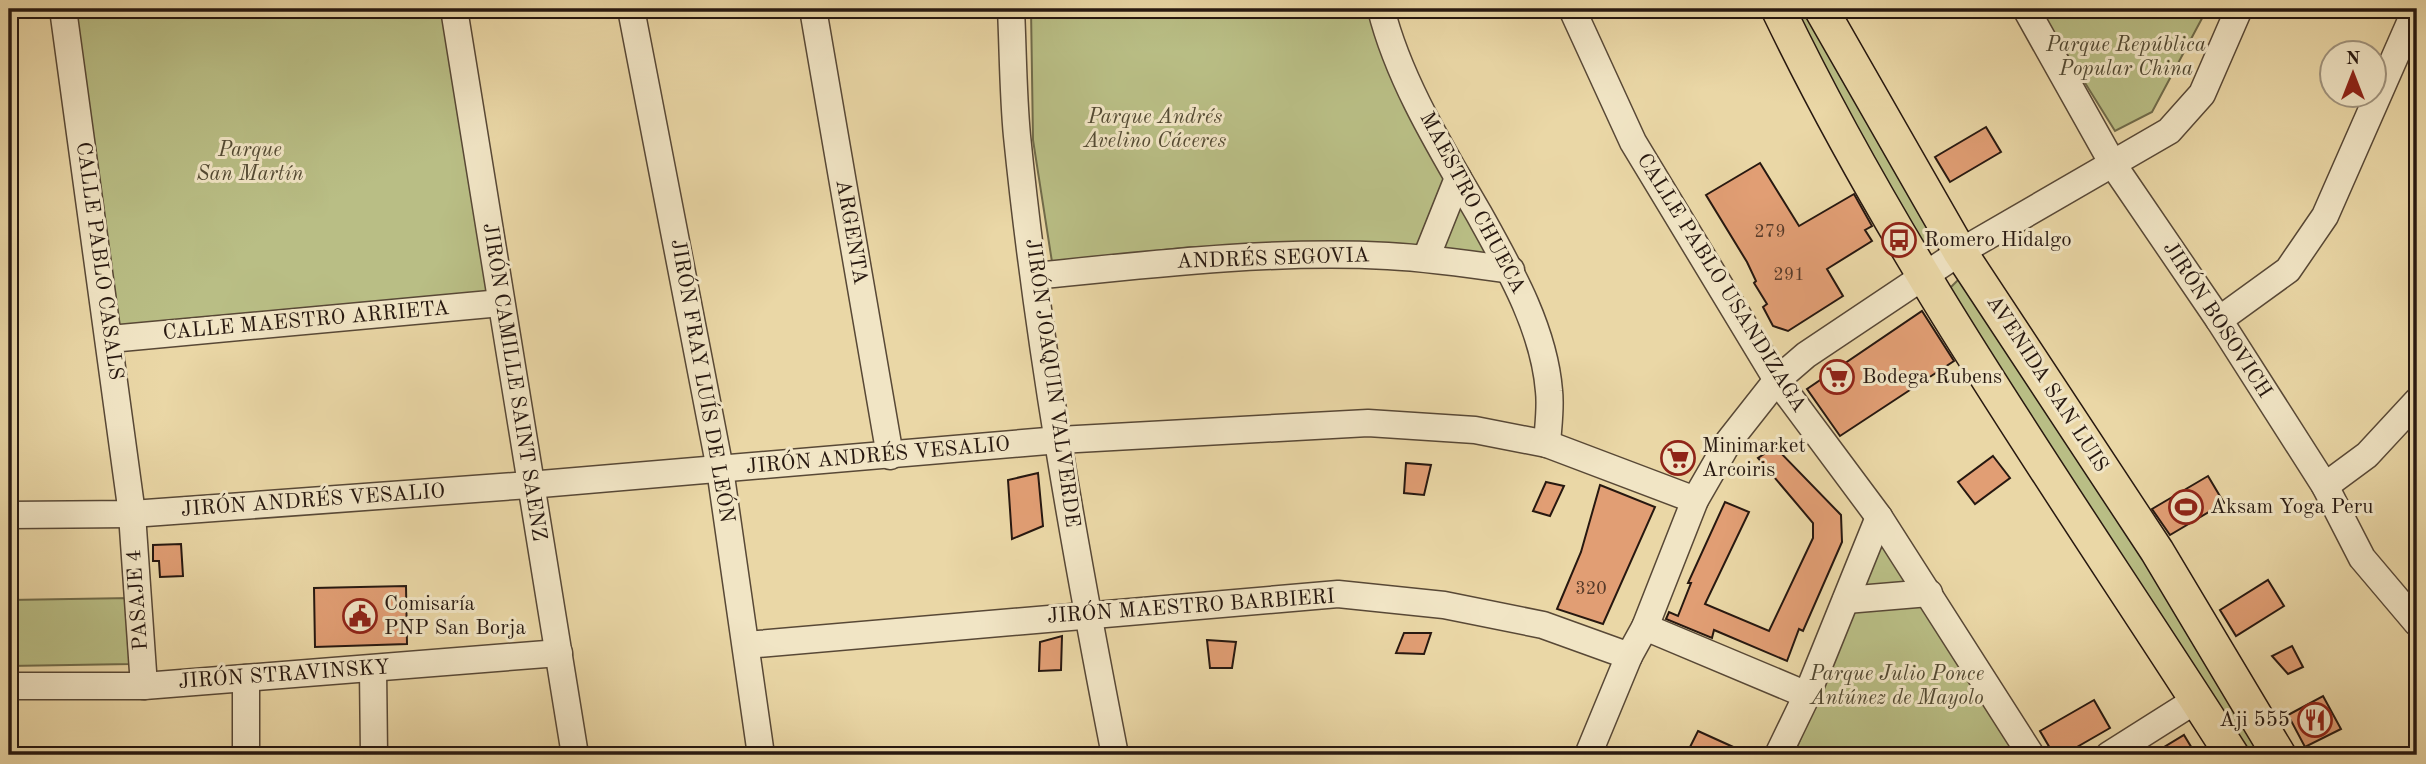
<svg xmlns="http://www.w3.org/2000/svg" width="2426" height="764" font-family="'Old Standard TT',serif">
  <style>
    .green { fill: #b9be85; stroke: #706b4a; stroke-width: 2 }
    .building { fill: #e19e74; stroke: #271810; stroke-width: 2 }
    .lines { fill: none; stroke-linecap: round; stroke-linejoin: round }
    .minor-casing { stroke: #584836; stroke-width: 29 }
    .major-casing { stroke: #271810; stroke-width: 36 }
    .minor { stroke: #f1e5c5; stroke-width: 26 }
    .major { stroke: #ead7a6; stroke-width: 33 }
    .labels { text-anchor: middle; dominant-baseline: central; stroke-width: 6; stroke-linejoin: round; paint-order: stroke }
    .number-label { font-size: 18px; fill: #563a29 }
    .park-label { font-size: 21px; font-style: italic; fill: #534a33; stroke: #f1e5c5 }
    .street-label { font-size: 21px; fill: #271810; stroke: #f1e5c5 }
    .poi-label { font-size: 21px; fill: #271810; stroke: #f1e5c5; text-anchor: start }
  </style>
  <rect width="100%" height="100%" fill="#ead7a6"/>
  <filter id="stains"><feTurbulence type="fractalNoise" baseFrequency=".00286" numOctaves="4"/><feColorMatrix values="0 0 0 0 .2 0 0 0 0 .09 0 0 0 0 .02 0 0 0 .5 -.17"/></filter>
  <radialGradient id="worn" r=".72"><stop offset=".6" stop-color="#630" stop-opacity="0"/><stop offset="1" stop-color="#630" stop-opacity=".3"/></radialGradient>
  <g class="green">
    <polygon points="71,9 447,9 490,295 118,331"/>
    <polygon points="1031,9 1374,9 1451,178 1425,247 1191,247 1052,262 1033,140"/>
    <polygon points="1787,9 1813,9 1938,243 1928,248 1920,247"/>
    <polygon points="2039,9 2207,9 2152,112 2115,131"/>
    <polygon points="1459,189 1503,258 1437,250"/>
    <polygon points="1958,280 1969,280 2268,755 2242,755 1949,289"/>
    <polygon points="1877,532 1920,590 1856,596"/>
    <polygon points="131,598 131,664 9,666 9,600"/>
    <polygon points="1926,601 2024,755 1794,755 1853,608"/>
  </g>
  <g class="building">
    <polygon points="1986,127 2001,152 1950,182 1935,157"/>
    <polygon points="1760,163 1799,226 1854,194 1872,226 1865,230 1872,241 1827,269 1843,296 1788,331 1773,326 1763,307 1767,304 1754,283 1756,281 1747,262 1706,195"/>
    <polygon points="1922,311 1954,361 1840,436 1807,389"/>
    <polygon points="1775,447 1841,515 1842,542 1803,631 1799,629 1787,661 1714,630 1712,638 1666,619 1669,612 1678,616 1691,583 1688,583 1725,502 1749,512 1705,604 1769,631 1813,538 1813,523 1758,458"/>
    <polygon points="1993,456 2010,478 1975,504 1958,482"/>
    <polygon points="1406,463 1431,465 1424,495 1404,493"/>
    <polygon points="1038,473 1043,526 1012,539 1008,480"/>
    <polygon points="2208,476 2224,503 2170,535 2152,509"/>
    <polygon points="1546,482 1564,486 1550,516 1533,511"/>
    <polygon points="1600,485 1655,507 1603,624 1557,609 1581,552"/>
    <polygon points="181,544 183,576 160,577 159,561 153,561 153,545"/>
    <polygon points="2268,580 2284,606 2236,636 2220,610"/>
    <polygon points="406,586 407,644 315,647 314,588"/>
    <polygon points="1404,633 1431,633 1424,654 1396,653"/>
    <polygon points="1062,636 1061,670 1039,671 1040,642"/>
    <polygon points="1207,640 1236,642 1232,668 1210,668"/>
    <polygon points="2292,646 2303,667 2288,674 2272,656"/>
    <polygon points="2323,696 2341,729 2305,747 2288,715"/>
    <polygon points="2094,700 2110,728 2063,755 2054,755 2040,731"/>
    <polygon points="1698,731 1751,755 1686,755"/>
    <polygon points="2184,735 2193,750 2184,755 2151,755"/>
  </g>
  <g class="lines">
    <g class="minor-casing">
      <g id="minor">
        <polyline points="63,9 132,514 144,686"/>
        <polyline points="454,9 575,755"/>
        <polyline points="631,9 720,469 761,755"/>
        <polyline points="813,9 890,456"/>
        <path d="M1011,9c2,42 2,85 6,127 21,208 58,415 98,619"/>
        <path d="M1381,9c18,72 61,141 98,205 30,54 65,114 70,177 2,17 -1,36 -2,53"/>
        <polyline points="1572,9 1633,142 1777,380 1879,517 2031,755"/>
        <polyline points="2026,9 2114,166 2219,320 2325,486 2362,558 2417,623"/>
        <polyline points="1426,258 1458,178"/>
        <path d="M1035,276c117,-12 235,-26 353,-20 41,2 82,8 123,14"/>
        <polyline points="2219,320 2288,270 2325,216 2416,9"/>
        <polyline points="110,339 501,303"/>
        <polyline points="2325,486 2367,455 2417,401"/>
        <polyline points="9,515 132,514 529,485 1059,440 1368,423 1475,430 1547,444 1695,500"/>
        <polyline points="1846,600 1929,593"/>
        <polyline points="1645,627 1807,695"/>
        <polyline points="746,645 1338,594 1444,605 1543,625 1629,656"/>
        <polyline points="373,669 374,755"/>
        <polyline points="246,678 246,755"/>
        <polyline points="9,686 144,686 559,653"/>
        <polyline points="1588,755 1629,656 1645,627 1695,500 1729,441 1777,380 1806,355 1960,252 2169,131 2202,94 2239,9"/>
        <polyline points="1778,755 1807,695 1879,517"/>
        <polyline points="2109,755 2196,700"/>
      </g>
    </g>
    <g class="major-casing">
      <g id="major">
        <path d="M1778,9c126,262 298,501 454,746"/>
        <polyline points="1821,9 1960,252 2157,551 2279,755"/>
      </g>
    </g>
    <use href="#minor" class="minor"/>
    <use href="#major" class="major"/>
  </g>
  <defs>
    <g id="bus-ring" transform="scale(1.75)"><circle r="9.5" fill="#f1e5c5" stroke="#8f2418" stroke-width="1.5"/><path d="M-5-6H5V4H4V6H2V4H-2V6H-4V4H-5ZM-3.5-4V0h7V-4ZM-3.5 1.2v1.5H-2V1.2ZM2 1.2v1.5H3.5V1.2Z" fill="#8f2418"/></g>
    <g id="supermarket-ring" transform="scale(1.75)"><circle r="9.5" fill="#f1e5c5" stroke="#8f2418" stroke-width="1.5"/><path d="M-6-5.5h2.5l.6 2H6L4.5 2H-2.5L-4.4-4H-6ZM-1.5 3.2a1.3 1.3 0 1 0 .1 0ZM3 3.2a1.3 1.3 0 1 0 .1 0Z" fill="#8f2418"/></g>
    <g id="stadium-ring" transform="scale(1.75)"><circle r="9.5" fill="#f1e5c5" stroke="#8f2418" stroke-width="1.5"/><path d="M0-5a6.5 5 0 1 0 0 10a6.5 5 0 1 0 0-10ZM-3.5-1.8h7v3.6h-7Z" fill="#8f2418"/></g>
    <g id="civic-ring" transform="scale(1.75)"><circle r="9.5" fill="#f1e5c5" stroke="#8f2418" stroke-width="1.5"/><path d="M-.6-6.5H3V-4.5H.6V-3L4-1V1h2V6H-6V1h2V-1L-.6-3ZM-1.2 2.5V6h2.4V2.5Z" fill="#8f2418"/></g>
    <g id="restaurant-ring" transform="scale(1.75)"><circle r="9.5" fill="#f1e5c5" stroke="#8f2418" stroke-width="1.5"/><path d="M-5-6h1v4h1v-4h1v4h1v-4h1v5L-1.5 .5V6h-2V.5L-5-1ZM5-6V6H3V1.5H1.5Q1.5-4 5-6Z" fill="#8f2418"/></g>
  </defs>
  <g fill-rule="evenodd">
    <use href="#bus-ring" x="1899" y="240"/>
    <use href="#supermarket-ring" x="1837" y="377"/>
    <use href="#supermarket-ring" x="1678" y="458"/>
    <use href="#stadium-ring" x="2186" y="507"/>
    <use href="#civic-ring" x="360" y="616"/>
    <use href="#restaurant-ring" x="2315" y="720"/>
  </g>
  <g class="labels">
    <g class="number-label">
      <text x="1770" y="232">279</text>
      <text x="1789" y="275">291</text>
      <text x="1591" y="589">320</text>
    </g>
    <g class="park-label">
      <text x="2126" y="45">Parque República<tspan x="2126" dy="24">Popular China</tspan></text>
      <text x="1155" y="117">Parque Andrés<tspan x="1155" dy="24">Avelino Cáceres</tspan></text>
      <text x="250" y="150">Parque<tspan x="250" dy="24">San Martín</tspan></text>
      <text x="1897" y="674">Parque Julio Ponce<tspan x="1897" dy="24">Antúnez de Mayolo</tspan></text>
    </g>
    <g class="street-label">
      <text transform="translate(1472 203) rotate(62)">MAESTRO CHUECA</text>
      <text transform="translate(851 232) rotate(80)">ARGENTA</text>
      <text transform="translate(1273 259) rotate(-2)">ANDRÉS SEGOVIA</text>
      <text transform="translate(99 261) rotate(82)">CALLE PABLO CASALS</text>
      <text transform="translate(1721 283) rotate(58)">CALLE PABLO USANDIZAGA</text>
      <text transform="translate(2217 320) rotate(57)">JIRÓN BOSOVICH</text>
      <text transform="translate(306 321) rotate(-5)">CALLE MAESTRO ARRIETA</text>
      <text transform="translate(702 381) rotate(80)">JIRÓN FRAY LUÍS DE LEÓN</text>
      <text transform="translate(514 382) rotate(81)">JIRÓN CAMILLE SAINT SAENZ</text>
      <text transform="translate(1052 383) rotate(82)">JIRÓN JOAQUIN VALVERDE</text>
      <text transform="translate(2047 384) rotate(57)">AVENIDA SAN LUIS</text>
      <text transform="translate(878 456) rotate(-5)">JIRÓN ANDRÉS VESALIO</text>
      <text transform="translate(313 501) rotate(-4)">JIRÓN ANDRÉS VESALIO</text>
      <text transform="translate(138 600) rotate(-94)">PASAJE 4</text>
      <text transform="translate(1191 607) rotate(-4)">JIRÓN MAESTRO BARBIERI</text>
      <text transform="translate(284 675) rotate(-4)">JIRÓN STRAVINSKY</text>
    </g>
    <g class="poi-label">
      <text x="1924" y="240">Romero Hidalgo</text>
      <text x="1862" y="377">Bodega Rubens</text>
      <text x="1702" y="446">Minimarket<tspan x="1702" dy="24">Arcoiris</tspan></text>
      <text x="2210" y="507">Aksam Yoga Peru</text>
      <text x="384" y="604">Comisaría<tspan x="384" dy="24">PNP San Borja</tspan></text>
      <text x="2290" y="720" text-anchor="end">Aji 555</text>
    </g>
  </g>
  <rect width="2426" height="764" fill="none" stroke="#ead7a6" stroke-width="35"/>
  <rect x="10" y="10" width="2405" height="743" fill="none" stroke="#271810" stroke-width="3.5"/>
  <rect x="18" y="18" width="2391" height="729" fill="none" stroke="#271810" stroke-width="2"/>
  <g transform="translate(2353 74)"><circle r="33" fill="#f1e5c5" stroke="#a0937d" stroke-width="2"/>
  <path d="M0-5L12 26L0 18L-12 26Z" fill="#8f2418"/>
  <text y="-10" font-size="19" font-weight="bold" text-anchor="middle" fill="#271810">N</text>
  </g>
  <rect width="100%" height="100%" filter="url(#stains)"/>
  <rect width="100%" height="100%" fill="url(#worn)"/>
</svg>
